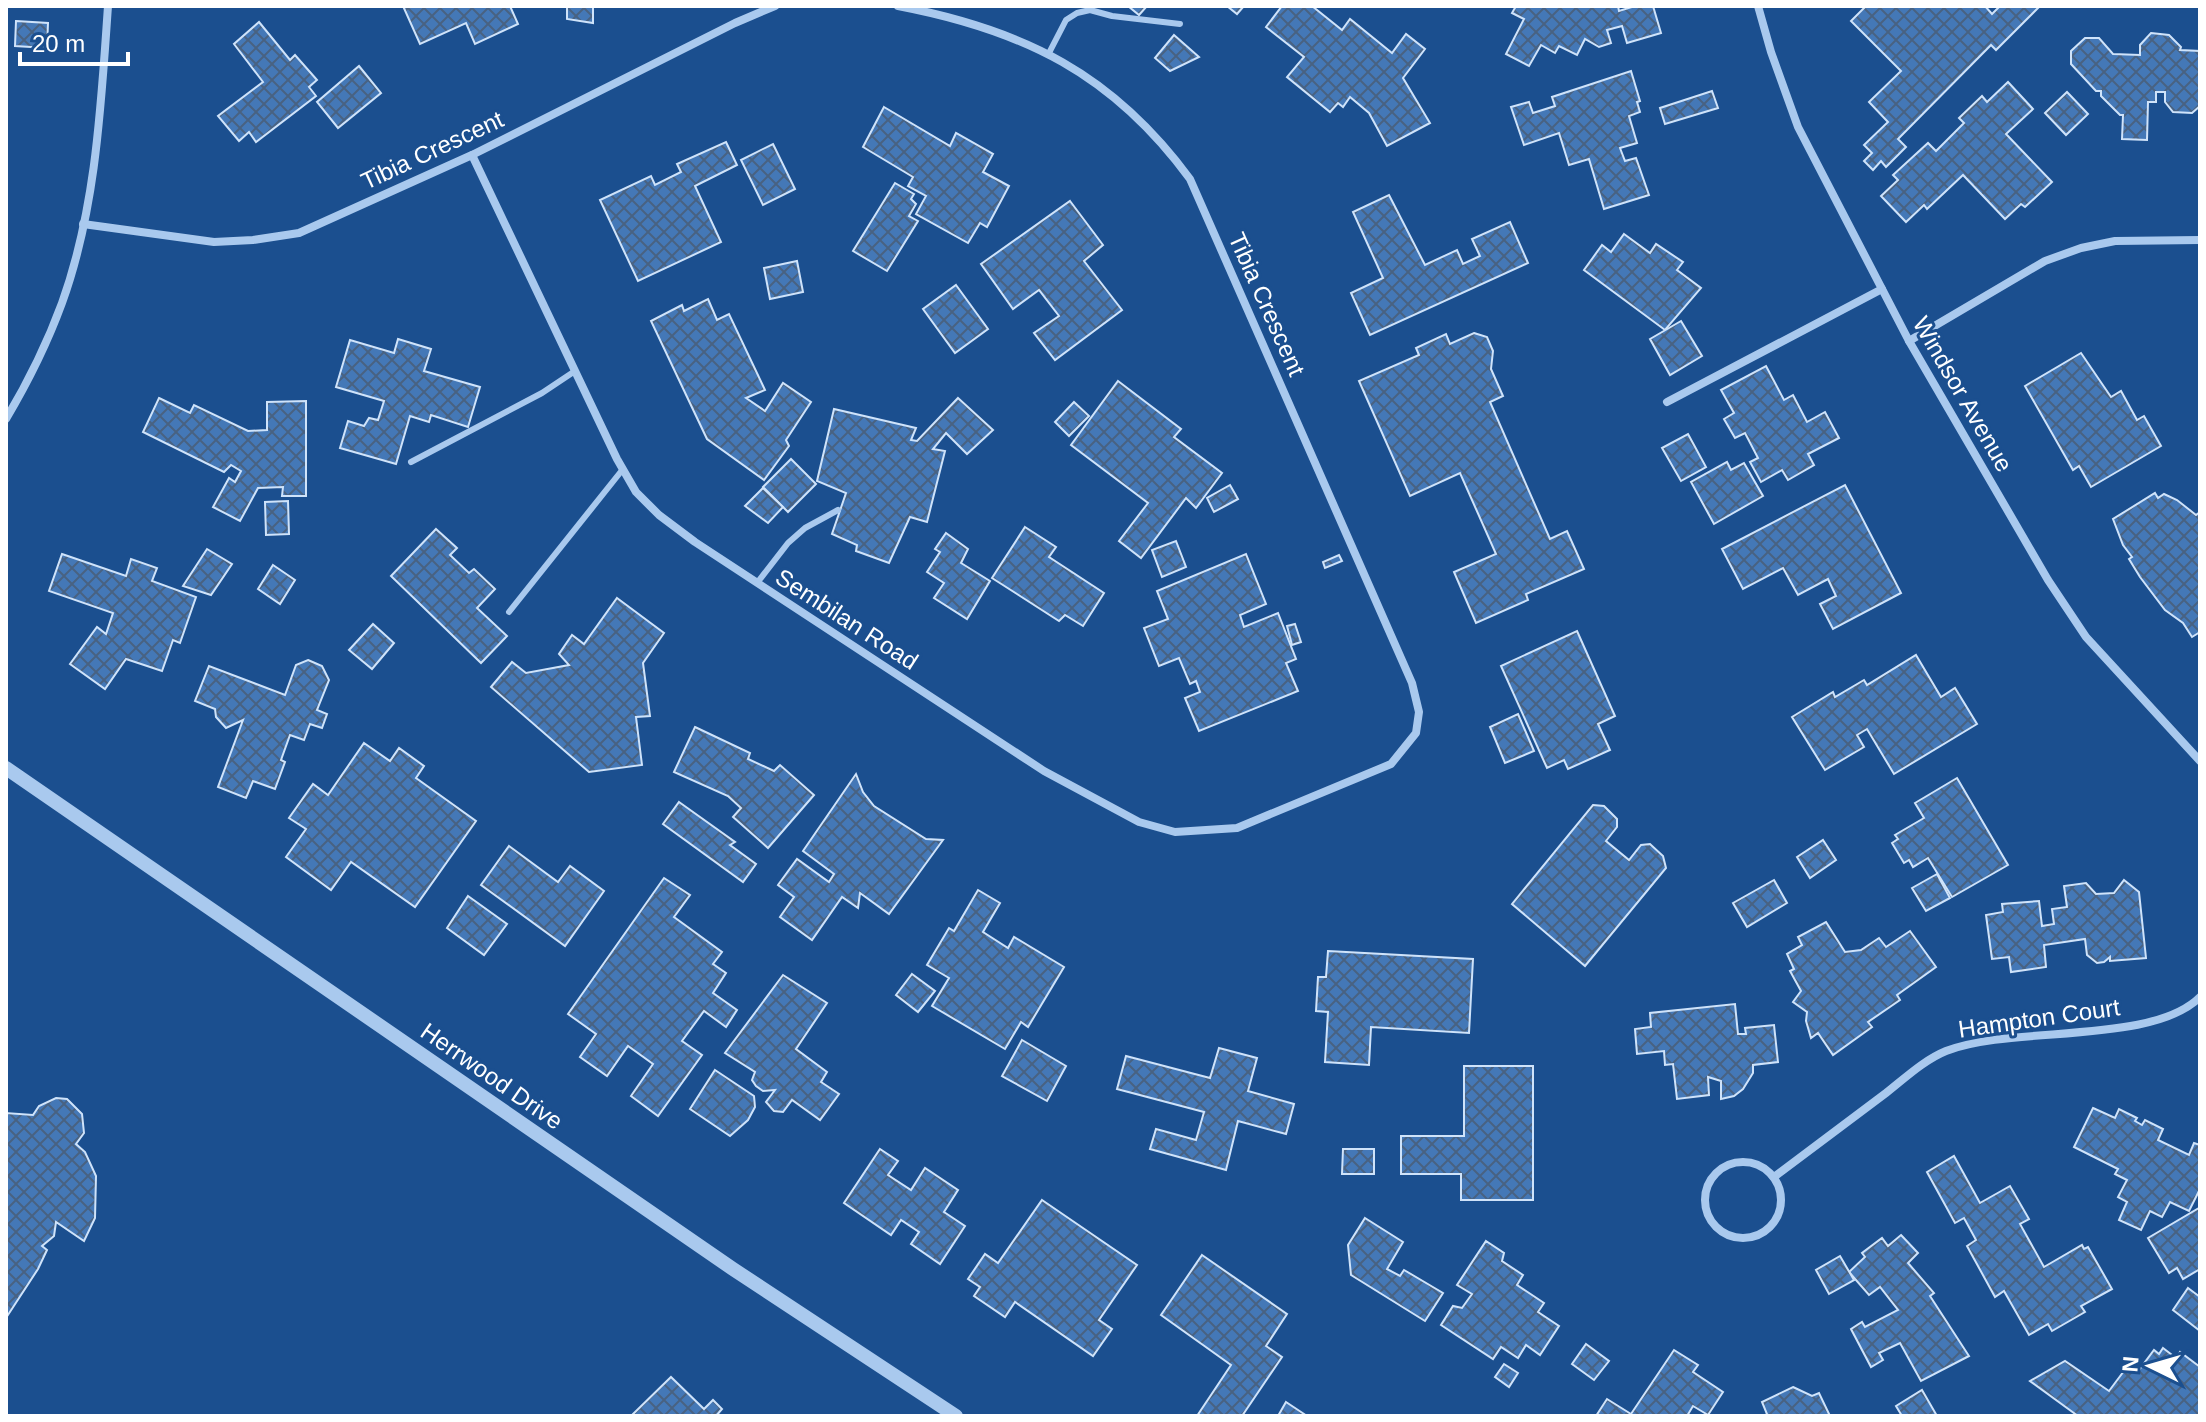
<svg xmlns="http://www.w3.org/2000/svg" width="2206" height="1422" font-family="Arial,sans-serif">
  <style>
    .building { fill: url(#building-cross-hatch); stroke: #cfe3fa; stroke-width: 2 }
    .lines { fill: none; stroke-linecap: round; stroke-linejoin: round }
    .service { stroke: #a9c9ee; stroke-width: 6 }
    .minor { stroke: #a9c9ee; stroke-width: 8 }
    .tertiary { stroke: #a9c9ee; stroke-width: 14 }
    .labels { text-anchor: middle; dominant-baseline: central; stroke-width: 6; stroke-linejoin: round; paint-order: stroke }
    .street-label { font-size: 24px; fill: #fff; stroke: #1b4f8f }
  </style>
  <defs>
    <pattern id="building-cross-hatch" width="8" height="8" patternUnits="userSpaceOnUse" patternTransform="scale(2)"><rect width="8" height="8" fill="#4478b7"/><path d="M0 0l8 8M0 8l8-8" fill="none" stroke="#486282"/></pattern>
  </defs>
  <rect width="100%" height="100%" fill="#1b4f8f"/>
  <g class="building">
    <polygon points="403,6 510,6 518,24 475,44 466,23 420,44"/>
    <polygon points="567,6 593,6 593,23 567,19"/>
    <polygon points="1128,6 1147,6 1139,15"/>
    <polygon points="1227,6 1244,6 1237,14"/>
    <polygon points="1282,6 1312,6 1342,30 1350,19 1392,53 1406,34 1425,49 1403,78 1430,123 1387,146 1369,113 1350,97 1343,107 1338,103 1330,112 1287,77 1304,57 1266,27"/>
    <polygon points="1516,6 1618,6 1619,11 1635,6 1653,6 1661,33 1627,43 1622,26 1607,30 1611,43 1599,47 1585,39 1577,55 1559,46 1555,53 1541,45 1529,66 1506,54 1524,19 1512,13"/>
    <polygon points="1866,6 1985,6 1992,14 2000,6 2040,6 1996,50 1991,45 1898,139 1906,147 1886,167 1881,161 1873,170 1864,161 1872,153 1864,145 1888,122 1869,102 1901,71 1851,21"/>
    <polygon points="16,21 48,23 47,48 15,46"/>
    <polygon points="259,22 290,60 295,55 317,80 309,87 316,96 256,142 249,132 239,141 218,116 263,82 234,44"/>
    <polygon points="2151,33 2169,35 2181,47 2180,50 2200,51 2200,106 2192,113 2173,112 2165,102 2165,92 2156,92 2156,102 2148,102 2147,140 2122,139 2123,115 2120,115 2101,96 2101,91 2096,91 2071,64 2071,51 2085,38 2099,38 2113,54 2140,55 2140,45"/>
    <polygon points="1174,35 1199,57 1170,71 1155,58"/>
    <polygon points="359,66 381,93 338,128 317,102"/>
    <polygon points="1631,71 1640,101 1637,102 1640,112 1629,116 1637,143 1620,148 1625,161 1636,158 1649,195 1604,209 1589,159 1569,165 1559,133 1524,145 1511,107 1529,102 1533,113 1555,106 1552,97"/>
    <polygon points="2008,82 2033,109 2006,134 2052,182 2025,207 2021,204 2005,219 1963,175 1927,209 1924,205 1906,222 1881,196 1898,180 1893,175 1928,143 1936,151 1964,123 1959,118 1982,96 1987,102"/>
    <polygon points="1712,91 1718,108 1665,124 1660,108"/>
    <polygon points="2067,92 2088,114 2066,135 2045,113"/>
    <polygon points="884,107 950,146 956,133 993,154 983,172 1009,186 987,227 980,223 968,243 916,214 926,196 908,186 913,177 863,147"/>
    <polygon points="726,142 737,165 695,186 721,242 638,281 600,200 651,176 655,185 681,172 677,164"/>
    <polygon points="773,144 795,189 763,205 741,160"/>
    <polygon points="895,183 914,194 911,199 916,204 909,216 918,221 887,271 853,251"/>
    <polygon points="1389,195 1425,265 1457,250 1463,264 1480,256 1472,239 1510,222 1528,263 1370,335 1351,293 1383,278 1353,212"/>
    <polygon points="1070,201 1103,245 1084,261 1122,310 1055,360 1034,333 1059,316 1039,290 1013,309 981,264"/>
    <polygon points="1624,234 1650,253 1656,244 1683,262 1677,270 1701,288 1665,330 1584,270 1602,245 1611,252"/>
    <polygon points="797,261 803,292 770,299 764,268"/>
    <polygon points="956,285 988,329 955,353 923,309"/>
    <polygon points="708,299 717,320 729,314 765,390 746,398 765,411 783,383 811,402 786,440 789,446 764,480 707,439 651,321 682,305 684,311"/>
    <polygon points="1681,321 1702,356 1670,375 1650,339"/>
    <polygon points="1474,333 1487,337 1493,351 1491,369 1503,396 1490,402 1550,539 1567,531 1584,569 1526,594 1528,600 1476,623 1454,572 1496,554 1460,473 1410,496 1359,381 1419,355 1416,348 1446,334 1450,344"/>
    <polygon points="398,339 431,349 424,371 480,387 468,427 431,415 429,422 410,416 396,464 340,448 348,421 364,426 369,418 378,420 384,401 336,387 350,340 394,353"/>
    <polygon points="2081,353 2111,397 2121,391 2137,420 2144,416 2161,446 2091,487 2079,466 2073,470 2025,386"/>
    <polygon points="1766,366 1784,400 1793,395 1807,422 1825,412 1839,438 1808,454 1814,465 1788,480 1782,470 1761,482 1750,462 1758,458 1745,433 1735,438 1724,419 1734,413 1721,390"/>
    <polygon points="1118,381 1181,429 1174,437 1222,473 1196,508 1186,498 1141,558 1119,541 1148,503 1071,445"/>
    <polygon points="159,398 190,413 194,405 248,431 267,430 267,402 306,401 306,496 282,496 283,487 258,488 240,521 213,507 229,478 235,482 241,471 231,465 224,472 143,432"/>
    <polygon points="958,398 993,430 967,454 946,433 933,449 945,451 927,522 910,517 889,563 856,551 857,545 832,534 846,493 817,481 834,409 916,428 911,440 917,441"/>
    <polygon points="1074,402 1089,416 1069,436 1055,422"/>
    <polygon points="1688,434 1706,467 1681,481 1662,448"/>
    <polygon points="791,459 816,484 788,512 763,487"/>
    <polygon points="1727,462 1731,470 1744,463 1763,496 1714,524 1691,482"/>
    <polygon points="1230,485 1238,499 1214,512 1207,498"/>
    <polygon points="1845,485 1901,593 1833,629 1820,604 1836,596 1828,579 1798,595 1783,568 1743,589 1722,549"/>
    <polygon points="763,488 783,507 768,523 745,506"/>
    <polygon points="2155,493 2158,498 2164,494 2177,500 2196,515 2200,512 2200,632 2192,637 2183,623 2165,610 2140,577 2129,559 2132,557 2123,545 2113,519"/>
    <polygon points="288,501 289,534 266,535 265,502"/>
    <polygon points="1025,527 1056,547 1049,557 1104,593 1083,626 1065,615 1059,621 992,578"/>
    <polygon points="436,529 457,548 450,555 469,573 474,569 495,589 477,608 507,636 481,663 391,576"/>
    <polygon points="946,533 968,549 961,563 990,581 967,619 934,598 944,583 927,572 940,552 935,549"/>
    <polygon points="1176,541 1186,567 1162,577 1152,550"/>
    <polygon points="207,549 232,564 211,595 183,586"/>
    <polygon points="62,554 126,576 131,559 157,568 152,581 196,597 180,643 173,640 162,671 126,659 105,689 70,664 97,627 106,634 113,613 49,591"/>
    <polygon points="1246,554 1266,604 1240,615 1244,627 1278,613 1296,659 1286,663 1298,691 1199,731 1185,698 1200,692 1196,681 1190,684 1179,658 1159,666 1144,628 1168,619 1157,591"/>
    <polygon points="1339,555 1342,561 1325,568 1323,562"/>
    <polygon points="273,565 295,580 280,604 258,589"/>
    <polygon points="617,598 664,633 643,663 650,716 636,717 642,765 589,772 491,687 512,662 526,673 569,665 559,654 572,635 584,644"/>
    <polygon points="373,624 394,643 372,669 349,650"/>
    <polygon points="1295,624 1301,642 1292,645 1287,626"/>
    <polygon points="1577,631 1615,716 1598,724 1610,750 1568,769 1564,760 1547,768 1501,666"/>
    <polygon points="1916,655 1941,697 1955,688 1977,724 1894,774 1867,729 1857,735 1864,747 1825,770 1792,717 1833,692 1835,697 1864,680 1867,685"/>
    <polygon points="308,660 322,666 329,680 317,710 327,714 322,728 310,724 304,740 290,735 281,760 285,762 275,789 253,781 246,798 218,787 243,720 226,728 216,717 215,709 195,701 209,666 285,695 296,665"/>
    <polygon points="1518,714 1534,751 1505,763 1490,727"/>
    <polygon points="695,727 750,753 748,759 774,771 780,765 814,795 768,848 733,817 741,808 728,796 674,772"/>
    <polygon points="364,743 390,761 399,748 424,766 416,778 476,821 415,907 351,862 331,890 286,857 306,829 289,818 313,784 328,795"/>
    <polygon points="856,774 863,792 874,806 926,839 943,840 889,914 860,893 858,908 842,897 812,940 780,917 794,897 778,885 797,859 829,882 834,874 803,851"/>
    <polygon points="1957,778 2008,865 1952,897 1928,858 1913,867 1909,860 1904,863 1892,843 1898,839 1895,835 1924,818 1915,803"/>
    <polygon points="679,802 735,842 730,845 756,864 743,882 663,824"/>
    <polygon points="1593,805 1604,806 1617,819 1617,827 1606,841 1629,860 1641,845 1650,844 1663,856 1666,868 1585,966 1512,904"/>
    <polygon points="1823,840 1836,860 1810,878 1797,857"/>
    <polygon points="509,846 558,882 570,866 604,891 565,946 481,885"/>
    <polygon points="1937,874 1950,898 1926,911 1912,888"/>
    <polygon points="664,878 690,895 674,917 722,952 713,964 726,973 713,993 737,1010 726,1027 704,1011 682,1041 702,1055 658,1116 631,1096 653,1064 628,1046 607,1076 580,1057 596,1034 568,1014"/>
    <polygon points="1774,880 1787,903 1747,927 1733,903"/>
    <polygon points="2124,880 2139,892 2146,958 2110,961 2110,957 2104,962 2097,963 2087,955 2085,939 2044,945 2046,967 2011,972 2009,957 1992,959 1986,915 2003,912 2002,904 2039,901 2042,926 2054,924 2052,909 2067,907 2064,886 2086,883 2096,894 2114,893"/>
    <polygon points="978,890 1000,903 983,932 1008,948 1014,937 1064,967 1028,1027 1021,1022 1005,1049 932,1006 949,978 927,965 949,928 954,931"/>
    <polygon points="468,896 507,924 484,955 447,928"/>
    <polygon points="1826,922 1845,952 1861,950 1879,938 1886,947 1910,931 1936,967 1897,995 1900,1000 1868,1022 1872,1027 1833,1055 1818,1033 1811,1038 1806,1021 1807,1012 1793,1002 1801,991 1790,971 1794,969 1787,954 1802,945 1798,937"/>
    <polygon points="1328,951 1473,959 1469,1033 1371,1027 1369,1065 1325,1062 1328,1012 1316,1011 1318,977 1326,977"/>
    <polygon points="912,974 935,991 918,1012 896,995"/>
    <polygon points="783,975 827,1003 796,1049 827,1072 821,1082 839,1094 820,1120 792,1100 783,1112 774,1111 766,1102 775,1090 763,1091 756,1086 752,1080 755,1072 725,1053"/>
    <polygon points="1735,1004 1738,1034 1746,1034 1745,1028 1774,1025 1778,1062 1753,1065 1753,1073 1743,1089 1734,1096 1721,1099 1721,1081 1708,1077 1709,1095 1677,1099 1673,1064 1665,1065 1664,1051 1637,1054 1635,1029 1651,1027 1650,1013"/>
    <polygon points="1022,1040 1066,1066 1047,1101 1002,1076"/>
    <polygon points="1219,1048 1257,1058 1248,1091 1294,1104 1286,1134 1238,1121 1226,1170 1150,1149 1156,1129 1196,1140 1204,1112 1117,1089 1126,1056 1210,1078"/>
    <polygon points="1464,1066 1533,1066 1533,1200 1461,1200 1461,1174 1401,1174 1401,1136 1464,1136"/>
    <polygon points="715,1070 754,1096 755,1107 748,1120 730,1136 690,1109"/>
    <polygon points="56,1098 67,1099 82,1114 84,1133 76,1144 85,1152 96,1176 95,1218 84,1241 56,1222 54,1236 42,1246 47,1250 38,1269 6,1318 6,1113 33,1115 39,1106"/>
    <polygon points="2093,1108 2115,1118 2119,1109 2137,1118 2135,1121 2142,1125 2145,1120 2163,1129 2158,1140 2189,1155 2194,1143 2200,1145 2200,1189 2189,1211 2170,1202 2162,1217 2150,1211 2141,1230 2119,1220 2127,1202 2118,1197 2127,1180 2115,1174 2118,1169 2074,1147"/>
    <polygon points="880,1149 898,1161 888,1175 911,1190 925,1168 958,1190 944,1212 965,1226 940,1264 911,1244 919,1232 901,1220 891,1235 844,1203"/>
    <polygon points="1343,1149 1374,1149 1374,1174 1342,1174"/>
    <polygon points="1954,1156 1980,1203 2010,1186 2029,1219 2020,1224 2044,1267 2082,1245 2084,1249 2088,1247 2112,1289 2081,1306 2085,1312 2052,1331 2048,1324 2029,1335 2004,1291 1995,1297 1967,1246 1976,1240 1964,1218 1955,1223 1927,1172"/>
    <polygon points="1042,1200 1137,1265 1099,1320 1112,1329 1093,1356 1015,1302 1005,1317 974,1296 980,1287 968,1279 985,1254 998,1263"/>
    <polygon points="2199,1208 2200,1269 2183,1279 2177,1268 2169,1273 2148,1238"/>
    <polygon points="1365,1218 1403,1242 1387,1269 1400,1276 1404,1270 1443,1293 1425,1321 1351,1275 1348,1245"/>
    <polygon points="1901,1235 1918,1253 1908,1263 1934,1293 1930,1296 1969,1356 1921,1381 1900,1343 1879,1353 1883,1360 1871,1367 1851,1329 1862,1322 1865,1327 1898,1310 1880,1287 1869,1295 1849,1272 1865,1257 1862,1253 1882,1238 1888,1246"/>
    <polygon points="1486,1241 1504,1253 1502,1261 1523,1275 1517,1285 1544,1303 1538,1312 1559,1326 1540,1355 1526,1345 1518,1358 1501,1347 1493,1359 1441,1325 1453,1306 1462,1308 1472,1294 1457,1285"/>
    <polygon points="1202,1255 1287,1314 1266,1346 1282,1357 1242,1416 1197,1416 1231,1365 1161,1315"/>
    <polygon points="1840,1256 1854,1280 1829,1294 1816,1270"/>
    <polygon points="2188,1288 2200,1297 2200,1331 2173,1310"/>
    <polygon points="1586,1344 1609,1361 1594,1380 1572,1364"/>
    <polygon points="2163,1348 2176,1358 2180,1352 2200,1367 2200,1416 2078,1416 2030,1381 2065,1361 2109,1391 2130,1363 2139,1370 2154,1350 2159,1354"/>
    <polygon points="1674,1350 1698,1365 1693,1372 1723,1392 1708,1415 1693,1406 1687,1416 1596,1416 1607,1399 1631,1414"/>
    <polygon points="1504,1364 1518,1373 1509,1387 1495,1377"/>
    <polygon points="671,1377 704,1409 713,1400 722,1409 716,1416 631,1416"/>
    <polygon points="1793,1387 1812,1396 1819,1393 1830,1416 1764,1416 1767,1414 1762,1402"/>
    <polygon points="1922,1390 1937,1416 1902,1416 1896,1406"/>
    <polygon points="1286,1402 1307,1416 1278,1416"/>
  </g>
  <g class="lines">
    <g class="service">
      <polyline points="1049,53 1066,20 1077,13 1090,10 1112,16 1180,24"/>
      <polyline points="411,462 542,393 575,371"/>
      <polyline points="757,583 788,543 805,528 838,510"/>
      <polyline points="509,612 623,469"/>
    </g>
    <g class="minor">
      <polyline points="1758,6 1771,52 1798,127 1909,341 2048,580 2086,637 2200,761"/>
      <path d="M472,155l145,304 19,33 23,23 36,27 349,229 95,51 36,10 62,-4 154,-64 25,-31 3,-21 -7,-29 -222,-504c-77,-105 -166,-149 -292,-173"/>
      <polyline points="83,224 214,242 253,240 299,233 472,155 735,23 775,6"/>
      <polyline points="1909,341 2045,261 2081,248 2115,241 2200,240"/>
      <polyline points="1667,402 1882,289"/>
      <path d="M6,419c22,-37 41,-75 56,-116 34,-94 39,-198 46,-297"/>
      <circle cx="1743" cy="1200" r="38"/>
      <path d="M1774,1177c37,-28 75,-56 112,-84 19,-15 38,-33 60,-42 67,-26 206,-6 254,-54"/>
    </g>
    <polyline class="tertiary" points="6,768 733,1269 956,1416"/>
  </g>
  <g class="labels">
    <g class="street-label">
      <text transform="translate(432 150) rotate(-25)">Tibia Crescent</text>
      <text transform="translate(1267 304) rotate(66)">Tibia Crescent</text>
      <text transform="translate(1963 394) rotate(60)">Windsor Avenue</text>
      <text transform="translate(847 619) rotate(33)">Sembilan Road</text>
      <text transform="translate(2039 1018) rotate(-8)">Hampton Court</text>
      <text transform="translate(492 1076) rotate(35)">Herrwood Drive</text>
    </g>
  </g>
  <rect width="2206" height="1422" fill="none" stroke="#ffffff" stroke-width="16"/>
  <g transform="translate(2150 1366) rotate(275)" stroke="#1b4f8f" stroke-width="6" paint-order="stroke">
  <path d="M0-6L14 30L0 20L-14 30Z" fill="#ffffff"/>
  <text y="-12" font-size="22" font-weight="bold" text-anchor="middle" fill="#ffffff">N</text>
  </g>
  <path d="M20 52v12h108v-12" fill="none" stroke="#ffffff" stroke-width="4"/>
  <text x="32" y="52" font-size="24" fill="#ffffff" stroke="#1b4f8f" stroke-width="6" paint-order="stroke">20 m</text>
</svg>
